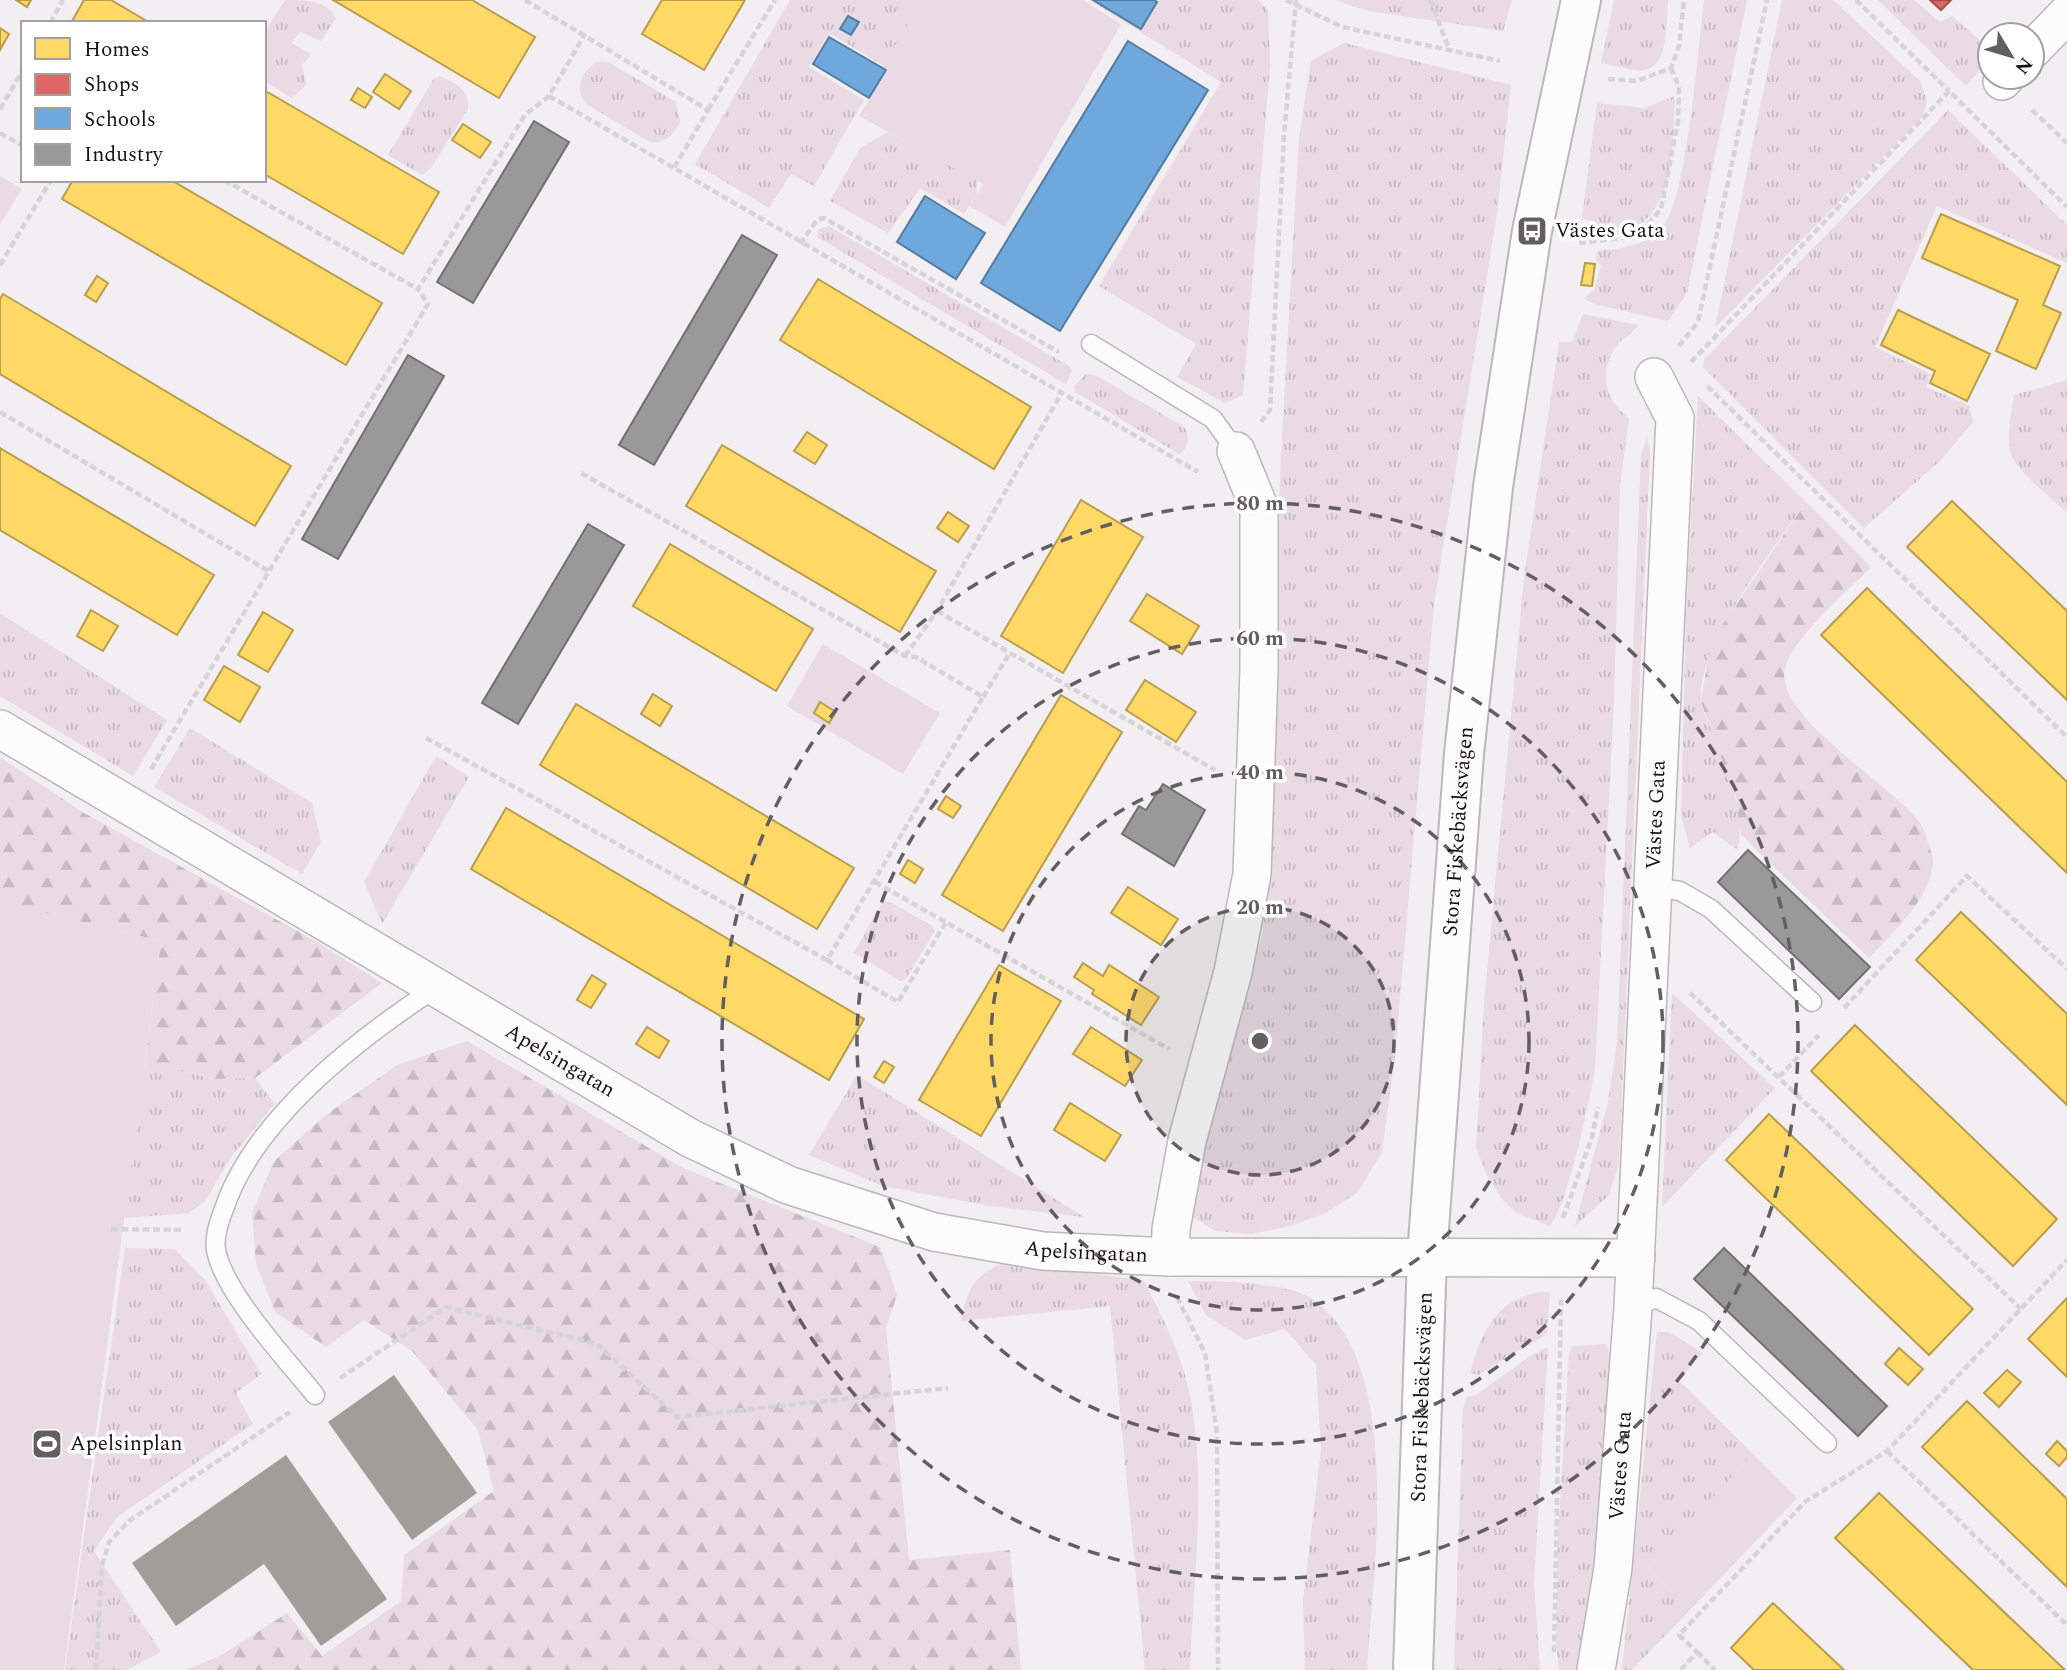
<svg xmlns="http://www.w3.org/2000/svg" width="2067" height="1670" font-family="Spectral,serif">
  <style>
    .grass { fill: url(#grass-tufts) }
    .forest { fill: url(#forest-firs) }
    .park { fill: #e9dae3 }
    .homes { fill: #ffd966; stroke: #b99d4d; stroke-width: 2 }
    .shops { fill: #e06666; stroke: #a34d4d; stroke-width: 2 }
    .schools { fill: #6fa8dc; stroke: #547ba0; stroke-width: 2 }
    .industry { fill: #999; stroke: #727071; stroke-width: 2 }
    .building { fill: #a09e99 }
    .lines { fill: none; stroke-linecap: round; stroke-linejoin: round }
    .service-casing { stroke: #bbb8ba; stroke-width: 21 }
    .minor-casing { stroke: #bbb8ba; stroke-width: 40 }
    .tertiary-casing { stroke: #bbb8ba; stroke-width: 42 }
    .path { stroke: #d6d4d6; stroke-width: 4.5; stroke-dasharray: 7 3.5; stroke-linecap: butt }
    .service { stroke: #fdfcfd; stroke-width: 18 }
    .minor { stroke: #fdfcfd; stroke-width: 37 }
    .tertiary { stroke: #fdfcfd; stroke-width: 38 }
    .ring { fill: none; stroke: #635f61; stroke-width: 3.5; stroke-dasharray: 12 9 }
    .labels { text-anchor: middle; dominant-baseline: central; stroke-width: 7; stroke-linejoin: round; paint-order: stroke }
    .poi-label { font-size: 21px; fill: #161214; stroke: #fff; text-anchor: start }
    .street-label { font-size: 21px; fill: #161214; stroke: #fff }
    .centre { fill: #635f61; stroke: #fff; stroke-width: 3.5 }
    .ring-label { font-size: 21px; text-anchor: middle; font-weight: bold; fill: #635f61; stroke: #fff; stroke-width: 7; stroke-linejoin: round; paint-order: stroke }
  </style>
  <defs>
    <pattern id="grass-tufts" width="24" height="20" patternUnits="userSpaceOnUse" patternTransform="scale(1.75)"><rect width="24" height="20" fill="#e9dae3"/><path d="M3 7l-1-3M5 7V3M7 7l1-3M15 17l-1-3M17 17v-4M19 17l1-3" fill="none" stroke="#c7bac2"/></pattern>
    <pattern id="forest-firs" width="22" height="20" patternUnits="userSpaceOnUse" patternTransform="scale(1.75)"><rect width="22" height="20" fill="#e9dae3"/><path d="M5 1l3.5 6h-7zM16 11l3.5 6h-7z" fill="#c7bac2"/></pattern>
  </defs>
  <rect width="100%" height="100%" fill="#f3eef1"/>
  <g class="grass">
    <path d="M285,0c18,0 43,0 51,18l-15,23 -21,-9 -9,11 20,11 -9,11 4,20 -14,13 -28,-17v-48z"/>
    <polygon points="790,0 923,0 884,66 829,33 809,67 864,100 814,186 791,174 769,208 695,164"/>
    <polygon points="1089,0 1258,0 1268,10 1270,65 1243,395 1225,403 1177,377 1196,344 1099,286 1221,82"/>
    <polygon points="1335,0 1512,0 1503,31 1369,11"/>
    <path d="M1614,0h54c-2,18 2,65 -23,70 -12,2 -31,-5 -44,-7z"/>
    <path d="M1704,0h43l-60,293 -19,28 -74,-17 -10,-6 10,-8 7,-24 -6,-7 3,-9c24,0 52,-5 67,-27 23,-34 33,-176 39,-223z"/>
    <polygon points="1782,0 1833,0 1920,81 1927,101 1923,116 1715,328"/>
    <polygon points="1878,0 1914,0 1940,22 1952,16 1990,49 1990,58 1966,86"/>
    <polygon points="1344,43 1511,85 1497,214 1434,604 1395,1056 1382,1152 1358,1192 1326,1213 1291,1226 1251,1234 1216,1231 1193,1217 1186,1189 1239,1024 1263,932 1281,454 1299,137 1311,61"/>
    <path d="M598,61l10,1 68,40 4,20c-6,13 -15,22 -30,20l-64,-38c-12,-17 -4,-34 12,-43z"/>
    <path d="M440,76c16,8 29,13 28,33l-37,59 -9,7 -34,-20 45,-75z"/>
    <path d="M1675,96c-3,61 0,143 -81,141l3,-14 -15,-5 15,-115 47,5z"/>
    <polygon points="1948,110 2067,225 2067,263 1937,206 1875,347 1931,374 1926,387 1969,405 1973,422 1941,460 1864,528 1703,367 1704,360"/>
    <polygon points="888,132 977,180 977,194 964,214 920,188 888,233 830,201 860,148"/>
    <polygon points="829,226 1069,366 1072,371 1066,384 817,237 819,229"/>
    <path d="M1583,314l55,11c-4,8 -14,12 -20,19 -20,24 -15,56 11,74l-9,67 -6,217 -19,366c-4,27 -28,140 -45,158l-34,-13 -15,-15 -15,-25 -10,-25 8,-145 40,-425 35,-236h13z"/>
    <path d="M1086,374l11,2 87,51c6,9 5,22 -5,27l-104,-62 -1,-6z"/>
    <path d="M2067,380v133c-14,-14 -54,-44 -57,-62 -3,-18 1,-38 4,-56z"/>
    <path d="M1698,396l108,106c-32,46 -111,144 -105,200 1,9 8,21 11,30 15,38 33,76 26,118l-25,-18 -23,16 -9,-32 5,-199z"/>
    <polygon points="1647,437 1650,450 1619,1163 1609,1195 1575,1226 1608,1102 1617,1042 1641,455"/>
    <polygon points="0,613 167,720 133,776 0,696"/>
    <polygon points="190,728 312,803 321,842 302,874 154,787"/>
    <polygon points="436,756 469,777 382,924 364,882"/>
    <polygon points="882,902 890,902 931,925 935,931 905,980 900,981 854,953"/>
    <polygon points="1672,993 1775,1088 1662,1207"/>
    <polygon points="145,1062 214,1079 255,1078 275,1104 231,1157 205,1201 189,1213 124,1218"/>
    <polygon points="857,1075 1084,1217 990,1206 883,1186 809,1155"/>
    <polygon points="125,1248 175,1249 205,1280 261,1374 236,1393 253,1424 117,1517 94,1551 161,1652 127,1670 65,1670"/>
    <path d="M1008,1261l136,20c16,31 33,64 42,98 23,84 7,203 4,291h-45l-35,-364 -149,15c7,-35 14,-47 47,-60z"/>
    <path d="M1188,1281c29,0 97,1 121,16 97,61 64,274 58,373h-62l-2,-69 18,-152 -5,-84 -31,-36 -40,11 -39,-25z"/>
    <path d="M1540,1292h10l-3,42 -69,41 -8,-2c11,-40 25,-73 70,-81z"/>
    <polygon points="1657,1332 1669,1332 1703,1353 1678,1380 1753,1454 1648,1568 1691,1609 1632,1670 1622,1670"/>
    <path d="M1605,1344c22,20 -21,283 -28,326h-18l-3,-28 2,-104 11,-186 3,-6z"/>
    <polygon points="1548,1347 1534,1584 1540,1670 1454,1670 1463,1409 1467,1397 1476,1395 1532,1355"/>
  </g>
  <g class="forest">
    <path d="M1806,502l65,65c-25,26 -76,68 -86,101 -13,47 110,119 135,155 4,6 6,13 8,20 2,6 6,14 5,20 -4,38 -40,68 -64,95l-128,-123 -5,-38 -35,-95 7,-43 9,-26z"/>
    <polygon points="0,757 84,813 319,943 382,983 255,1078 214,1079 145,1062 161,941 0,902"/>
    <polygon points="467,1041 685,1169 880,1247 897,1295 886,1328 909,1560 1010,1550 1021,1670 185,1670 220,1656 287,1613 322,1656 401,1601 404,1555 494,1491 478,1430 412,1351 364,1320 326,1347 275,1312 256,1263 252,1213 274,1161 327,1114 397,1065"/>
  </g>
  <g class="park">
    <polygon points="923,0 1083,0 1121,24 1005,227 970,206 983,184 859,116 888,70 882,66"/>
    <polygon points="0,176 22,189 0,224"/>
    <polygon points="823,644 940,713 903,774 787,706"/>
    <polygon points="0,902 161,941 64,1670 0,1670"/>
    <polygon points="1753,1454 1797,1498 1691,1609 1648,1568"/>
  </g>
  <g class="homes">
    <polygon points="16,0 31,0 27,7"/>
    <polygon points="84,0 111,0 150,23 71,23"/>
    <polygon points="333,0 472,0 535,37 499,98"/>
    <polygon points="662,0 745,0 704,70 642,34"/>
    <polygon points="0,28 9,34 0,50"/>
    <polygon points="385,74 411,91 399,109 373,92"/>
    <polygon points="358,88 372,97 365,108 351,100"/>
    <polygon points="264,90 439,192 403,254 264,174"/>
    <polygon points="463,124 491,142 480,158 452,140"/>
    <polygon points="73,180 171,180 382,303 346,365 62,199"/>
    <polygon points="1941,214 2060,266 2043,305 2061,313 2036,369 1996,351 2018,300 1922,258"/>
    <polygon points="1585,263 1595,264 1592,286 1581,285"/>
    <polygon points="97,276 108,283 96,302 85,295"/>
    <polygon points="818,279 1031,407 994,469 780,340"/>
    <polygon points="3,294 291,466 255,526 0,374 0,299"/>
    <polygon points="1898,310 1990,354 1967,401 1930,383 1935,371 1881,345"/>
    <polygon points="807,432 827,445 815,464 794,451"/>
    <polygon points="722,445 936,571 900,632 686,506"/>
    <polygon points="0,448 214,575 177,635 0,530"/>
    <polygon points="1081,500 1143,537 1063,673 1001,636"/>
    <polygon points="1952,501 2067,611 2067,700 1907,547"/>
    <polygon points="948,512 969,526 958,542 937,528"/>
    <polygon points="670,544 813,629 776,691 633,606"/>
    <polygon points="1867,588 2067,782 2067,873 1821,635"/>
    <polygon points="1147,594 1199,626 1182,654 1130,621"/>
    <polygon points="91,610 118,626 103,651 77,636"/>
    <polygon points="263,612 293,630 268,672 238,655"/>
    <polygon points="224,666 260,687 240,722 204,700"/>
    <polygon points="1145,680 1196,712 1176,742 1126,710"/>
    <polygon points="653,694 672,706 660,726 641,714"/>
    <polygon points="1061,695 1122,732 1003,931 942,895"/>
    <polygon points="820,702 836,712 829,723 814,713"/>
    <polygon points="576,704 854,868 817,929 540,765"/>
    <polygon points="946,796 961,806 953,818 938,809"/>
    <polygon points="506,808 864,1019 829,1080 471,869"/>
    <polygon points="908,860 923,869 915,883 900,874"/>
    <polygon points="1128,887 1178,919 1161,945 1111,913"/>
    <polygon points="1961,912 2067,1014 2067,1105 1916,960"/>
    <polygon points="1083,963 1103,976 1109,965 1159,997 1141,1025 1092,994 1094,990 1074,977"/>
    <polygon points="999,965 1061,1001 981,1136 919,1100"/>
    <polygon points="592,975 606,984 591,1008 577,1000"/>
    <polygon points="1855,1025 2057,1219 2013,1266 1811,1071"/>
    <polygon points="647,1027 669,1041 659,1058 636,1044"/>
    <polygon points="1091,1027 1142,1060 1125,1086 1073,1054"/>
    <polygon points="884,1061 894,1067 884,1083 874,1077"/>
    <polygon points="1070,1103 1121,1135 1105,1161 1054,1130"/>
    <polygon points="1769,1114 1973,1309 1929,1355 1726,1160"/>
    <polygon points="2067,1298 2067,1377 2028,1339"/>
    <polygon points="1899,1348 1923,1369 1908,1385 1885,1364"/>
    <polygon points="2007,1370 2021,1382 1999,1407 1984,1393"/>
    <polygon points="1967,1401 2067,1499 2067,1587 1922,1447"/>
    <polygon points="2057,1441 2067,1451 2067,1457 2059,1466 2046,1454"/>
    <polygon points="1879,1493 2065,1670 1973,1670 1835,1538"/>
    <polygon points="1773,1603 1844,1670 1754,1670 1731,1648"/>
  </g>
  <polygon class="shops" points="1930,0 1951,0 1941,10"/>
  <g class="schools">
    <polygon points="1093,0 1154,0 1157,2 1141,29"/>
    <polygon points="848,16 859,22 851,35 840,29"/>
    <polygon points="829,37 886,70 869,98 813,64"/>
    <polygon points="1128,41 1208,90 1060,331 981,283"/>
    <polygon points="925,196 985,233 956,279 897,242"/>
  </g>
  <g class="industry">
    <polygon points="534,121 569,142 473,303 437,282"/>
    <polygon points="742,235 777,255 654,465 619,445"/>
    <polygon points="408,355 444,376 338,559 302,539"/>
    <polygon points="588,524 624,545 518,724 482,703"/>
    <polygon points="1163,784 1205,810 1174,866 1122,834 1139,806 1146,810"/>
    <polygon points="1748,850 1870,967 1839,999 1718,882"/>
    <polygon points="1724,1248 1887,1406 1858,1436 1694,1279"/>
  </g>
  <g class="building">
    <polygon points="394,1375 477,1493 412,1540 328,1422"/>
    <polygon points="286,1455 387,1599 321,1646 264,1564 176,1626 132,1563"/>
  </g>
  <g class="lines">
    <g class="service-casing">
      <g id="service">
        <polyline points="1091,344 1213,419 1236,451"/>
        <polyline points="1651,887 1680,891 1711,909 1812,1002"/>
        <polyline points="1633,1308 1656,1298 1699,1321 1827,1443"/>
        <path d="M315,1395c-28,-35 -91,-102 -99,-145 -2,-14 3,-28 8,-41 30,-90 134,-170 210,-220"/>
      </g>
    </g>
    <g class="minor-casing">
      <g id="minor">
        <polyline points="2032,50 2067,14"/>
        <polyline points="2002,81 2006,77"/>
        <path id="s1" d="M0,729l690,409 98,47 146,47 109,19 127,6 466,1"/>
        <polyline points="1170,1257 1171,1229 1187,1141 1233,972 1252,874 1259,670 1259,507 1236,451"/>
        <path id="s2" d="M1596,1670l17,-102 20,-260 42,-890 -21,-41"/>
      </g>
    </g>
    <g class="tertiary-casing">
      <g id="tertiary">
        <path id="s3" d="M1413,1670l14,-414 37,-502 29,-267 39,-256 49,-231"/>
      </g>
    </g>
    <g class="path">
      <polyline points="525,0 708,110 674,168 1198,472"/>
      <polyline points="1286,0 1342,27 1500,61"/>
      <polyline points="1430,0 1450,51"/>
      <polyline points="1856,0 1949,91"/>
      <polyline points="50,23 63,0"/>
      <polyline points="1608,79 1637,81 1671,68 1679,46 1684,0"/>
      <polyline points="549,96 674,168"/>
      <polyline points="0,109 23,70"/>
      <polyline points="708,110 775,0"/>
      <polyline points="2032,110 2067,143"/>
      <polyline points="0,133 23,146"/>
      <polyline points="224,180 418,289"/>
      <polyline points="1579,243 1631,237 1648,224 1661,209 1678,121 1679,87 1671,68"/>
      <polyline points="800,244 817,220 824,218 1059,352"/>
      <polyline points="0,265 51,180"/>
      <polyline points="1679,346 1698,322 1767,0"/>
      <polyline points="1691,362 1949,91 2067,207"/>
      <polyline points="1707,386 2067,737"/>
      <polyline points="0,412 270,572"/>
      <polyline points="1261,422 1270,410 1284,135 1296,0"/>
      <polyline points="937,611 1215,770"/>
      <polyline points="905,656 937,611 1061,394"/>
      <polyline points="983,697 1009,654"/>
      <polyline points="426,738 827,960 983,697 916,657 905,656 581,473"/>
      <polyline points="151,769 428,304 418,289 525,115 549,96 585,34"/>
      <polyline points="875,882 1169,1049"/>
      <polyline points="827,960 898,1002 946,922"/>
      <polyline points="1690,993 2021,1309"/>
      <polyline points="1844,1008 1967,876 2067,969"/>
      <polyline points="1779,1077 1819,1035"/>
      <polyline points="1563,1218 1592,1137 1598,1107"/>
      <polyline points="111,1229 184,1230"/>
      <polyline points="1177,1297 1205,1353 1217,1433 1218,1670"/>
      <polyline points="340,1378 446,1307 597,1344 677,1417 948,1388"/>
      <polyline points="1887,1451 2067,1625"/>
      <polyline points="1554,1652 1561,1300"/>
      <polyline points="1697,1652 1715,1670"/>
      <polyline points="96,1670 102,1566 109,1542 129,1521 290,1412"/>
      <polyline points="1681,1670 1697,1652 1679,1635 1806,1501 1887,1451 2067,1260"/>
    </g>
    <use href="#service" class="service"/>
    <use href="#minor" class="minor"/>
    <use href="#tertiary" class="tertiary"/>
  </g>
  <circle cx="1260" cy="1041" r="134" fill="#635f61" fill-opacity=".12"/>
  <g class="ring">
    <circle cx="1260" cy="1041" r="134"/>
    <circle cx="1260" cy="1041" r="269"/>
    <circle cx="1260" cy="1041" r="403"/>
    <circle cx="1260" cy="1041" r="538"/>
  </g>
  <defs>
    <g id="bus-square" transform="scale(1.575)"><rect x="-9" y="-9" width="18" height="18" rx="4" fill="#635f61" stroke="#fff"/><path d="M-5-6H5V4H4V6H2V4H-2V6H-4V4H-5ZM-3.5-4V0h7V-4ZM-3.5 1.2v1.5H-2V1.2ZM2 1.2v1.5H3.5V1.2Z" fill="#fff"/></g>
    <g id="stadium-square" transform="scale(1.575)"><rect x="-9" y="-9" width="18" height="18" rx="4" fill="#635f61" stroke="#fff"/><path d="M0-5a6.5 5 0 1 0 0 10a6.5 5 0 1 0 0-10ZM-3.5-1.8h7v3.6h-7Z" fill="#fff"/></g>
  </defs>
  <g fill-rule="evenodd">
    <use href="#bus-square" x="1532" y="231"/>
    <use href="#stadium-square" x="47" y="1444"/>
  </g>
  <g class="labels">
    <g class="poi-label">
      <text x="1555" y="231">Västes Gata</text>
      <text x="70" y="1444">Apelsinplan</text>
    </g>
    <g class="street-label">
      <text stroke="none"><textPath href="#s2" startOffset="858">Västes Gata</textPath></text>
      <text stroke="none"><textPath href="#s3" startOffset="840">Stora Fiskebäcksvägen</textPath></text>
      <text stroke="none"><textPath href="#s1" startOffset="651">Apelsingatan</textPath></text>
      <text stroke="none"><textPath href="#s1" startOffset="1218">Apelsingatan</textPath></text>
      <text stroke="none"><textPath href="#s3" startOffset="273">Stora Fiskebäcksvägen</textPath></text>
      <text stroke="none"><textPath href="#s2" startOffset="206">Västes Gata</textPath></text>
    </g>
  </g>
  <circle cx="1260" cy="1041" r="10" class="centre"/>
  <g class="ring-label">
    <text x="1260" y="510">80 m</text>
    <text x="1260" y="645">60 m</text>
    <text x="1260" y="779">40 m</text>
    <text x="1260" y="914">20 m</text>
  </g>
  <rect x="21" y="21" width="245" height="161" fill="#ffffff" stroke="#a2a0a1" stroke-width="2"/>
  <rect x="35" y="38" width="35" height="21" fill="#ffd966" stroke="#a2a0a1" stroke-width="2"/>
  <text x="84" y="56" font-size="21" fill="#161214">Homes</text>
  <rect x="35" y="74" width="35" height="21" fill="#e06666" stroke="#a2a0a1" stroke-width="2"/>
  <text x="84" y="91" font-size="21" fill="#161214">Shops</text>
  <rect x="35" y="108" width="35" height="21" fill="#6fa8dc" stroke="#a2a0a1" stroke-width="2"/>
  <text x="84" y="126" font-size="21" fill="#161214">Schools</text>
  <rect x="35" y="144" width="35" height="21" fill="#999999" stroke="#a2a0a1" stroke-width="2"/>
  <text x="84" y="161" font-size="21" fill="#161214">Industry</text>
  <g transform="translate(2011 56) rotate(128)"><circle r="33" fill="#ffffff" stroke="#a2a0a1" stroke-width="2"/>
  <path d="M0-5L12 26L0 18L-12 26Z" fill="#635f61"/>
  <text y="-10" font-size="19" font-weight="bold" text-anchor="middle" fill="#161214">N</text>
  </g>
</svg>
